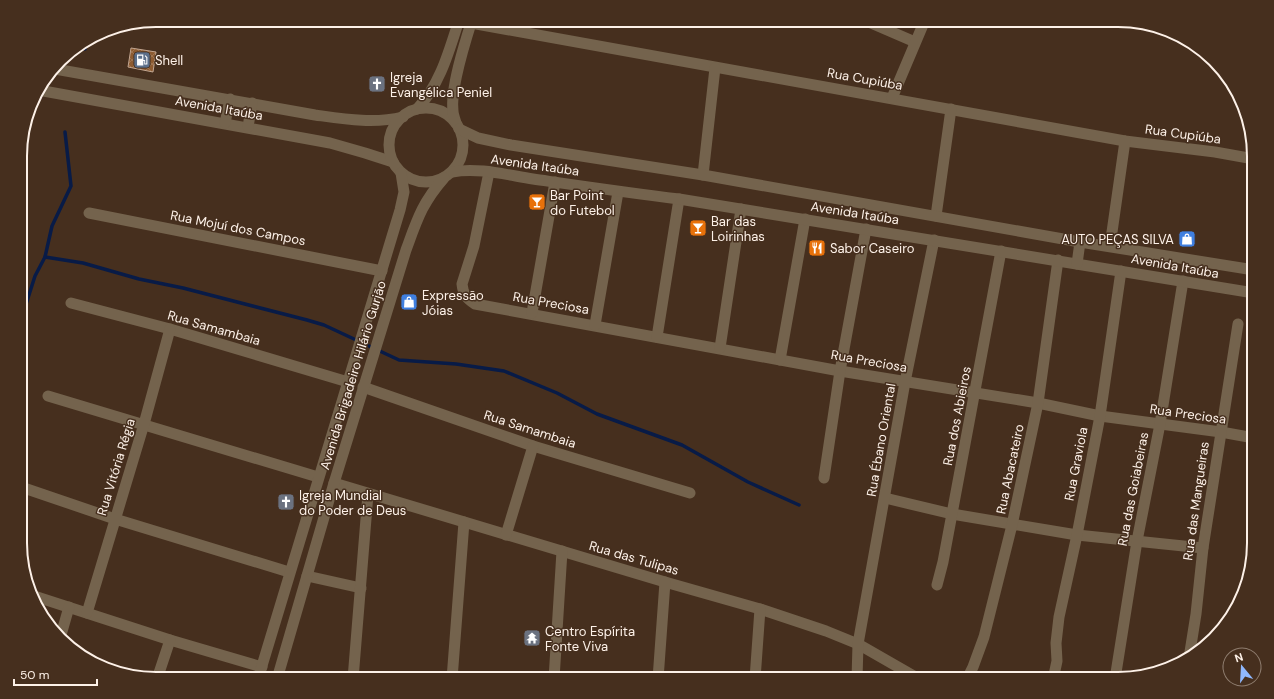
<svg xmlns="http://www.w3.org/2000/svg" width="1274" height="699" font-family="'DM Sans',sans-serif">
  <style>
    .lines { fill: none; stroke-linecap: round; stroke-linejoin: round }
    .stream { stroke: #081b47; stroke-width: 3.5 }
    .building { fill: url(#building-cross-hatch); stroke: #c1a590 }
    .minor { stroke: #74634d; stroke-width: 11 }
    .tertiary { stroke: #74634d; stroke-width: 11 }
    .labels { text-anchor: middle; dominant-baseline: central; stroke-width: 3; stroke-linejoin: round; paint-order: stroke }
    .poi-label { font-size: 13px; fill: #fdf1e8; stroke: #462f1e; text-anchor: start }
    .street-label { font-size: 13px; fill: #fdf1e8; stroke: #462f1e }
    .rim { fill: none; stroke: #fdf1e8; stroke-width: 2 }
  </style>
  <defs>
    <pattern id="building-cross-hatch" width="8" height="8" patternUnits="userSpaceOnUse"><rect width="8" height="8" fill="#8d5b31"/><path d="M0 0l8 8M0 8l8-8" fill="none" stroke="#9e734f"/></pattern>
  </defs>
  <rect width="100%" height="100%" fill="#462f1e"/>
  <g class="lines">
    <g class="stream">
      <polyline points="85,42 85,49"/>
      <polyline points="45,257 83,263 139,279 183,288 307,320 324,325 399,360 456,364 504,371 557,393 597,414 682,445 748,482 799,505"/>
      <polyline points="21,320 35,276 45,257 52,226 71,186 65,132"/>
    </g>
  </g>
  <polygon class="building" points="131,48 156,52 153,72 128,67"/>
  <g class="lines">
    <g class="minor">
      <polyline points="449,20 459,22"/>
      <polyline points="864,20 915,42"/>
      <polyline points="471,23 1125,141 1215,152 1254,159"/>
      <polyline points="892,98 925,20"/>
      <path d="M489,172l-15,74 -12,38c1,10 5,15 13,20l365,67 198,32 62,13 121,16 33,6"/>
      <polyline points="703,175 715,68"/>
      <polyline points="89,213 382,271"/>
      <polyline points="936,216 951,109"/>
      <polyline points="1110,246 1125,141"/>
      <polyline points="71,303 170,329 348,382"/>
      <polyline points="532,313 555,182"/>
      <polyline points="595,325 618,192"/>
      <polyline points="657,337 679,199"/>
      <polyline points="720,348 741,209"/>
      <polyline points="780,360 805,219"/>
      <polyline points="363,387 533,446 690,493"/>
      <polyline points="48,396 318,477"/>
      <polyline points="824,478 840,371 866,229"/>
      <polyline points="334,483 665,582 760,609 826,631 858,644 919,679"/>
      <polyline points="21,487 115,519 289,572"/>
      <polyline points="885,498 952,514 1077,535 1203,548"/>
      <polyline points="506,535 533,446"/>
      <polyline points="307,576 361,588"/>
      <polyline points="937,585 943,562 1001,251"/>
      <polyline points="34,596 170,640 262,667"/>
      <polyline points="87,613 144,424 170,329"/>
      <polyline points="61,635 69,607"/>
      <polyline points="1189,658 1196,614 1203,548 1238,324"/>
      <polyline points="157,679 170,640"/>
      <polyline points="353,679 368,494"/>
      <polyline points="452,679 464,522"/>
      <polyline points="554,679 562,551"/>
      <polyline points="658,679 665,582"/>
      <polyline points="755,679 760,609"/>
      <polyline points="857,679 858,644 905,382 934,240"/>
      <polyline points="967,679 973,667 984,637 1012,525 1038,403 1058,260"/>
      <polyline points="1051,679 1054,675 1057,661 1056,643 1059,617 1077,535 1100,416 1121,271"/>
      <polyline points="1115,679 1137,541 1160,424 1183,281"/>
    </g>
    <g class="tertiary">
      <path d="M55,69l260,46c29,4 58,9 88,2"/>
      <polyline points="38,90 330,143 365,153 393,162"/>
      <circle cx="426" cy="145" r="37"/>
      <path d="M417,109c23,-24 32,-58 42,-89"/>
      <polyline points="225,123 230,99"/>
      <path d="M456,123c-1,-4 -3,-8 -3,-12 -3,-22 12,-69 19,-91"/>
      <polyline points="248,127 252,103"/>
      <polyline points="459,129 478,138 511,145 703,175 1080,242 1254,270"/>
      <path d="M452,172c26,-5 55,3 81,7 49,7 97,14 146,20l575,94"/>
      <polyline points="1077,264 1080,242"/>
      <path d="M258,679c46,-157 95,-313 142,-469l4,-18 -3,-19"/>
      <path d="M277,679l57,-196 72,-233c11,-30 16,-47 38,-72"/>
    </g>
  </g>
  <defs>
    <g id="fuel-square" transform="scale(0.9)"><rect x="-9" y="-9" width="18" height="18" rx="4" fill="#5c6f8a" stroke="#462f1e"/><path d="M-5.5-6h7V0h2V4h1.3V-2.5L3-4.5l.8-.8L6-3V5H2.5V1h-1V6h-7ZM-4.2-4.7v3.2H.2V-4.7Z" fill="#fff"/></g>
    <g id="church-square" transform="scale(0.9)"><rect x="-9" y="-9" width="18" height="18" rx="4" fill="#6b7280" stroke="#462f1e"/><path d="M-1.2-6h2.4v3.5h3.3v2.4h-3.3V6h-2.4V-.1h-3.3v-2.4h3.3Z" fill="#fff"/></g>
    <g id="bar-square" transform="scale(0.9)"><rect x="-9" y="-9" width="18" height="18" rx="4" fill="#e8710a" stroke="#462f1e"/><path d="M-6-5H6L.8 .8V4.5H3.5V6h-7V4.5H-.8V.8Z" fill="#fff"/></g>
    <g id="shop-square" transform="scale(0.9)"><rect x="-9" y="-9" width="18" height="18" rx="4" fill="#3f7fe0" stroke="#462f1e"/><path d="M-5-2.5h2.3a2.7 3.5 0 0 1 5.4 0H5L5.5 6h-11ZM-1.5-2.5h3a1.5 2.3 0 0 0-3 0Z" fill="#fff"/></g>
    <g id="restaurant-square" transform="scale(0.9)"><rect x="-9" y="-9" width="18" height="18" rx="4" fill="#e8710a" stroke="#462f1e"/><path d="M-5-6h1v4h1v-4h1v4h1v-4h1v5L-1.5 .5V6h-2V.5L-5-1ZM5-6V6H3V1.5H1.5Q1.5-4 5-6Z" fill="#fff"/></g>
    <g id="temple-square" transform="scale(0.9)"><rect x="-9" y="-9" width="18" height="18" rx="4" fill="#6b7280" stroke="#462f1e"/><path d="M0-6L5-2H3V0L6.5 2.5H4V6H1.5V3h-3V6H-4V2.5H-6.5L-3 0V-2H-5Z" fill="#fff"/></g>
  </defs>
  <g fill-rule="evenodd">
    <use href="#fuel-square" x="142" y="60"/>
    <use href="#church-square" x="377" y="84"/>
    <use href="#bar-square" x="537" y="202"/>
    <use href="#bar-square" x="698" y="228"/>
    <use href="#shop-square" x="1187" y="239"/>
    <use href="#restaurant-square" x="817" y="248"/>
    <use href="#shop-square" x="409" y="302"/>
    <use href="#church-square" x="286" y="502"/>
    <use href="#temple-square" x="532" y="638"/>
  </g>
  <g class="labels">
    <g class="poi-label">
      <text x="155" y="60">Shell</text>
      <text x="390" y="77">Igreja<tspan x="390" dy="15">Evangélica Peniel</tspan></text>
      <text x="550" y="195">Bar Point<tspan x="550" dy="15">do Futebol</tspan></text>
      <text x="711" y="221">Bar das<tspan x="711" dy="15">Loirinhas</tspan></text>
      <text x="1174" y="239" text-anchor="end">AUTO PEÇAS SILVA</text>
      <text x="830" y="248">Sabor Caseiro</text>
      <text x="422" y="295">Expressão<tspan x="422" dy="15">Jóias</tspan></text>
      <text x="299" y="495">Igreja Mundial<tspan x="299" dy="15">do Poder de Deus</tspan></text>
      <text x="545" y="631">Centro Espírita<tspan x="545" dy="15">Fonte Viva</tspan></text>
    </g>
    <g class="street-label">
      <text transform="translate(865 79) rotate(10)">Rua Cupiúba</text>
      <text transform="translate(219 108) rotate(10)">Avenida Itaúba</text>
      <text transform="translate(1183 134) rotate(8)">Rua Cupiúba</text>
      <text transform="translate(535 165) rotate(8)">Avenida Itaúba</text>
      <text transform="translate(855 213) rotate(9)">Avenida Itaúba</text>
      <text transform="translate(238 228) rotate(11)">Rua Mojuí dos Campos</text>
      <text transform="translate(1175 266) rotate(10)">Avenida Itaúba</text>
      <text transform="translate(551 303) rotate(10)">Rua Preciosa</text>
      <text transform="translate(214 328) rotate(16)">Rua Samambaia</text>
      <text transform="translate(869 361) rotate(10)">Rua Preciosa</text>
      <text transform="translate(353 375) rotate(-73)">Avenida Brigadeiro Hilário Gurjão</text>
      <text transform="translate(1188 414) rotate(8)">Rua Preciosa</text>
      <text transform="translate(957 416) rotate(-79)">Rua dos Abieiros</text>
      <text transform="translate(530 429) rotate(18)">Rua Samambaia</text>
      <text transform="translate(881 440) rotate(-80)">Rua Ébano Oriental</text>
      <text transform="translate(1076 464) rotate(-79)">Rua Graviola</text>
      <text transform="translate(116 467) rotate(-73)">Rua Vitória Régia</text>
      <text transform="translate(1010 469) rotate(-78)">Rua Abacateiro</text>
      <text transform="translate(1133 489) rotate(-79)">Rua das Goiabeiras</text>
      <text transform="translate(1196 501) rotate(-82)">Rua das Mangueiras</text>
      <text transform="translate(634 558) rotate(16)">Rua das Tulipas</text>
    </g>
  </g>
  <path d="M0 0H1274V699H0ZM156 27H1118A129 129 0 0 1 1247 156V543A129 129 0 0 1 1118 672H156A129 129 0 0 1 27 543V156A129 129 0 0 1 156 27Z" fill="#462f1e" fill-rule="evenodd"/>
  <path class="rim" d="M156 27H1118A129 129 0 0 1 1247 156V543A129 129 0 0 1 1118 672H156A129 129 0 0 1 27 543V156A129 129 0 0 1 156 27Z"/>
  <g transform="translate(1242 667) rotate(342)"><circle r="19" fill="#462f1e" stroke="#8f7d6f"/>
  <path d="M0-3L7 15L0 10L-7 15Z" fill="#90b8fd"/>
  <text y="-6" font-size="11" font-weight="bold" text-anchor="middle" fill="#fdf1e8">N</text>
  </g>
  <path d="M14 679v6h83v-6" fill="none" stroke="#fdf1e8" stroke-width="2"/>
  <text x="20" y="679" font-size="12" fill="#fdf1e8" stroke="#462f1e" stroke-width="3" paint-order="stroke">50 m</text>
</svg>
